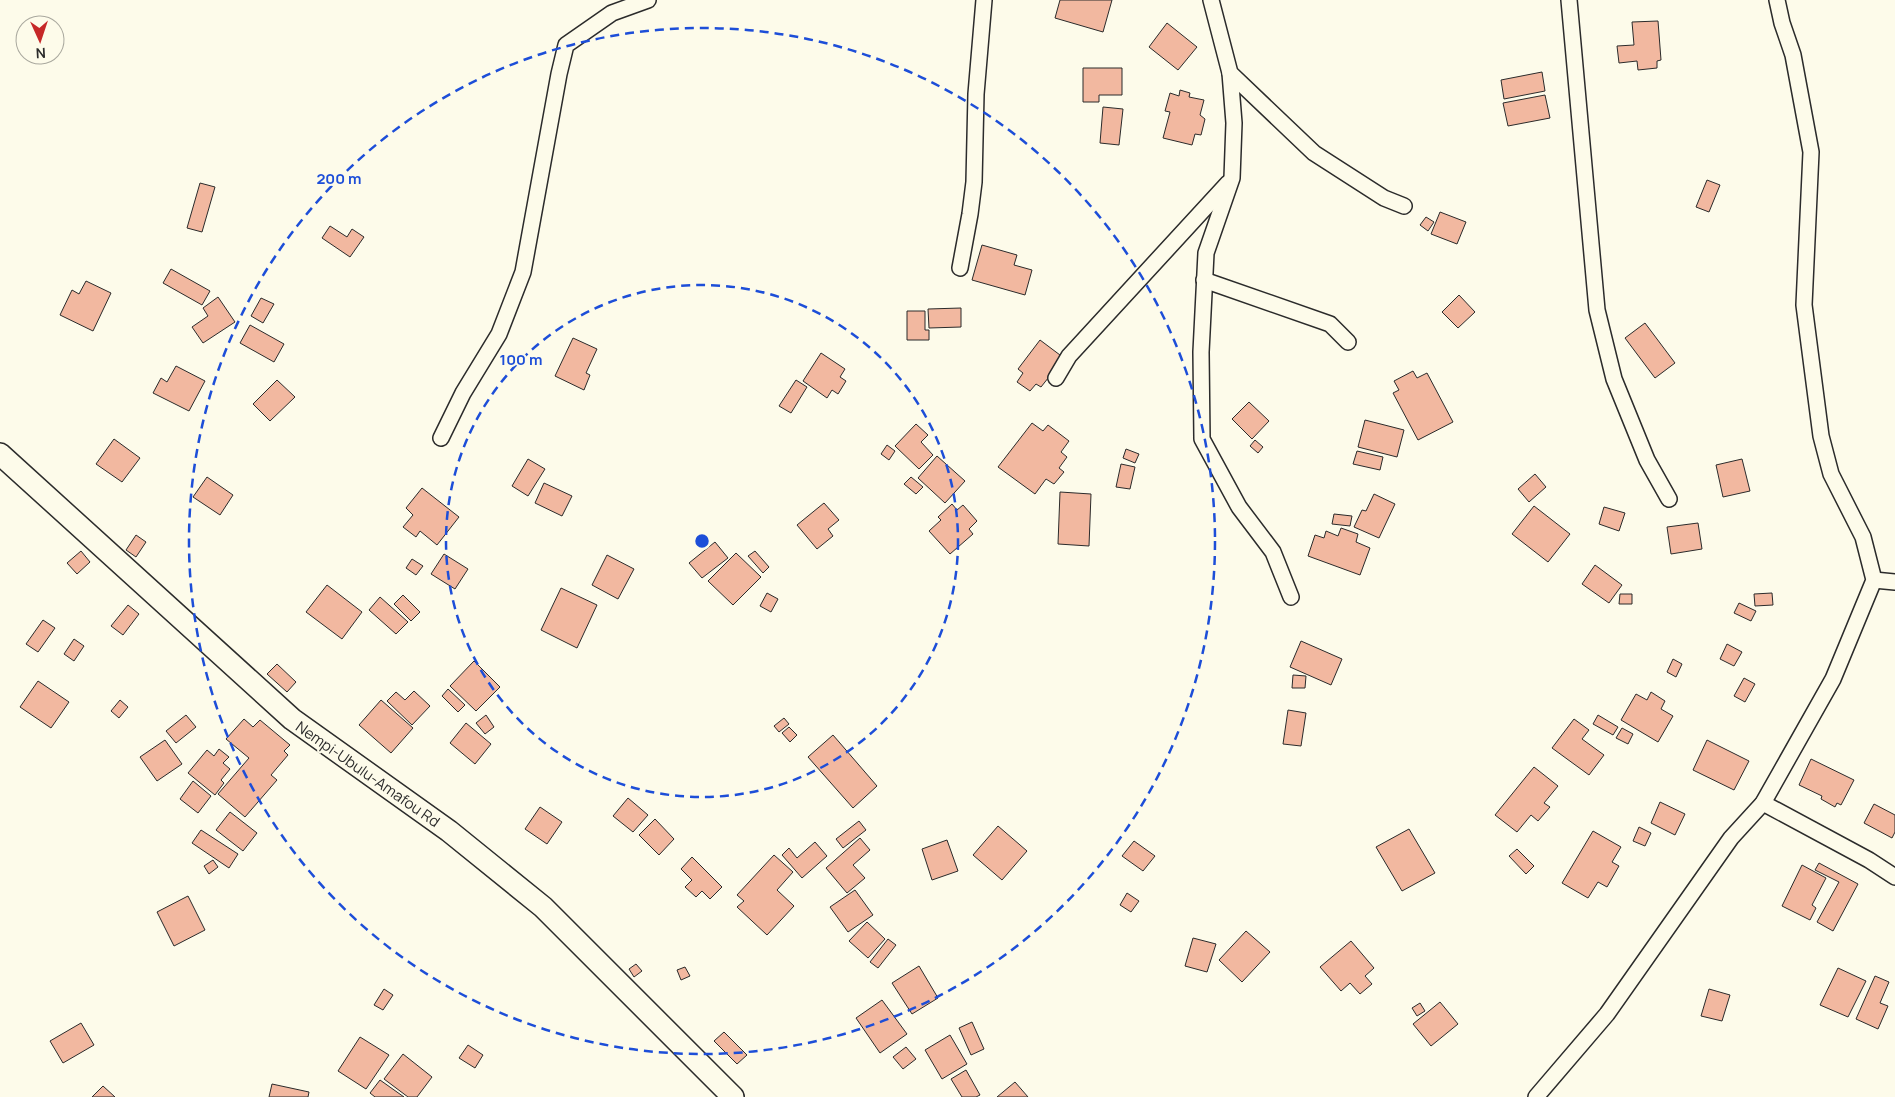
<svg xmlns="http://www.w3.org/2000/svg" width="1895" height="1097" font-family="Manrope,sans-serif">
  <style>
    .building { fill: #f2b8a0; stroke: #2b2b2b }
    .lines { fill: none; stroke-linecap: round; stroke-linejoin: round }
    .street-casing { stroke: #2b2b2b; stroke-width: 18 }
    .secondary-casing { stroke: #2b2b2b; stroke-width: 24 }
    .street { stroke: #fdfbea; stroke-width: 15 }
    .secondary { stroke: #fdfbea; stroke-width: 21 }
    .ring { fill: none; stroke: #1d4ed8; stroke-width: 2.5; stroke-dasharray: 9 6 }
    .labels { text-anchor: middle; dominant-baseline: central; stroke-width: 4; stroke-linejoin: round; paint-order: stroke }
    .street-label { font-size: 15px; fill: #2b2b2b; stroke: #fdfbea }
    .centre { fill: #1d4ed8; stroke: #fdfbea; stroke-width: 2.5 }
    .ring-label { font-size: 15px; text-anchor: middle; font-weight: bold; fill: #1d4ed8; stroke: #fdfbea; stroke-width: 4; stroke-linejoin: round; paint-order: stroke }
  </style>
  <rect width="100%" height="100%" fill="#fdfbea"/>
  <g class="building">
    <polygon points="1060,0 1112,0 1103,32 1055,18"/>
    <polygon points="1658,21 1661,60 1657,61 1657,68 1638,70 1637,61 1619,63 1617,46 1634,45 1632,22"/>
    <polygon points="1167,23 1197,47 1178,70 1149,47"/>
    <polygon points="1083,68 1122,68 1122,95 1099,95 1099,102 1083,102"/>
    <polygon points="1542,72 1545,91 1504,99 1501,80"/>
    <polygon points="1180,90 1190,93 1189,97 1204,100 1200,115 1205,119 1201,135 1195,134 1192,145 1163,138 1170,112 1165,111 1170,93 1179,96"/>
    <polygon points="1545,95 1550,118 1508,126 1503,103"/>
    <polygon points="1103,107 1123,109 1119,145 1100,143"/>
    <polygon points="1707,180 1720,185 1709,212 1696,207"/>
    <polygon points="200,183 215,187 202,232 187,228"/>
    <polygon points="1440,212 1466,222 1457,244 1431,234"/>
    <polygon points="1426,217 1434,222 1428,231 1420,225"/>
    <polygon points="330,226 347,237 352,229 364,237 350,257 322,238"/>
    <polygon points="982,245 1017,255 1014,265 1032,270 1025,295 972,280"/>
    <polygon points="171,269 210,291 202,305 163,283"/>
    <polygon points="86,281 111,293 93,331 60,315 72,290 79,294"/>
    <polygon points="1459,295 1475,312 1458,328 1442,312"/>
    <polygon points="218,297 235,322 203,343 192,327 208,316 203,308"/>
    <polygon points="261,298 274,304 263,323 251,316"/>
    <polygon points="961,308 961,327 929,328 928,309"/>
    <polygon points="907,311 925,311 925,330 929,330 929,340 907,340"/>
    <polygon points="1645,323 1675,363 1655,378 1625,338"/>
    <polygon points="250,325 284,344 274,362 240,343"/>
    <polygon points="573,338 597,349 586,373 590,375 584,390 555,376"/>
    <polygon points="1040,340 1064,358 1041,387 1036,384 1030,391 1017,382 1023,373 1018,369"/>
    <polygon points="821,353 845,369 840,377 846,381 838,394 832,390 827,398 803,381"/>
    <polygon points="176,366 205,381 189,411 153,393 161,378 167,382"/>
    <polygon points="1413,371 1417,378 1427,373 1453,422 1418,440 1393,393 1399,390 1394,381"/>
    <polygon points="277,380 295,397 270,421 253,404"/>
    <polygon points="796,380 807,387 791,413 779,406"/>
    <polygon points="1249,402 1269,421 1252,439 1232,419"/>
    <polygon points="1365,420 1404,430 1397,457 1358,447"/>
    <polygon points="1032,423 1043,431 1048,425 1069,441 1061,452 1067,457 1059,468 1064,472 1054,484 1046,479 1035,494 998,467"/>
    <polygon points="916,424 928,435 921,442 933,455 919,469 895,446"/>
    <polygon points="114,439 140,458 122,482 96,464"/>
    <polygon points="1255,440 1263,447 1258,453 1250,446"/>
    <polygon points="887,445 895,451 889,460 881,454"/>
    <polygon points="1126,449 1139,454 1135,463 1123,458"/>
    <polygon points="1357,451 1383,457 1380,470 1353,464"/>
    <polygon points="937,456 965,481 945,503 918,478"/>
    <polygon points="528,459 545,469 528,496 512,486"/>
    <polygon points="1742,459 1750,491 1723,497 1716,465"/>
    <polygon points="1121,464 1135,467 1130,489 1116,487"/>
    <polygon points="1535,474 1546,487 1529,502 1518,489"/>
    <polygon points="207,477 233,495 220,515 193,497"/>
    <polygon points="911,477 923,487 916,494 904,484"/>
    <polygon points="544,483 572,496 562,516 535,503"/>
    <polygon points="422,488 459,517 437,545 420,531 416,537 403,527 413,515 406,508"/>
    <polygon points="1060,492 1091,494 1089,546 1058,544"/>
    <polygon points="1374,494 1395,504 1379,538 1354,527 1362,510 1366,511"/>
    <polygon points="824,503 839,520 828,529 833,536 817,549 797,525"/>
    <polygon points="952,504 957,510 963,505 977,521 969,529 973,534 950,554 929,531 941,520 938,517"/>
    <polygon points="1534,506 1570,534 1548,562 1512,534"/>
    <polygon points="1604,507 1625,513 1619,531 1599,524"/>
    <polygon points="1334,514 1352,516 1350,526 1332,524"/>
    <polygon points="1698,523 1702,549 1671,554 1667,527"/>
    <polygon points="1341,528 1358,534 1356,542 1370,548 1360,575 1308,556 1315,535 1324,538 1326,531 1338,536"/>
    <polygon points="136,535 146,542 136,557 126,550"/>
    <polygon points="715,542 728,558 702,578 689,563"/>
    <polygon points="81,551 90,562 77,574 67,563"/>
    <polygon points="755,551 769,567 763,573 748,556"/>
    <polygon points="736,553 761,577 733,605 708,581"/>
    <polygon points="444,554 468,569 455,589 431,574"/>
    <polygon points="607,555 634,569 618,599 592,585"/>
    <polygon points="412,559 423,566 416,575 406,568"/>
    <polygon points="1595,565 1622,585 1609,603 1582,584"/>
    <polygon points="327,585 362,612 342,639 306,612"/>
    <polygon points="561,588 597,605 577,648 541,630"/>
    <polygon points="767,593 778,599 771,612 760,606"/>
    <polygon points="1772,593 1773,605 1755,606 1754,594"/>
    <polygon points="1620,594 1632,594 1632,604 1619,604"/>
    <polygon points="403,595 420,612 411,621 394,604"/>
    <polygon points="380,597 408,622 396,634 369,610"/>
    <polygon points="1739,603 1756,611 1751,621 1734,613"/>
    <polygon points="128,605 139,614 123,635 111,626"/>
    <polygon points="43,620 55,628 38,652 26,644"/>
    <polygon points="74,639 84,646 74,661 64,654"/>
    <polygon points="1301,641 1342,659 1331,685 1290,667"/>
    <polygon points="1727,644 1742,652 1734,666 1720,659"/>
    <polygon points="1673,659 1682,664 1676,677 1667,672"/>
    <polygon points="474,661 500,687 476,711 450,686"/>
    <polygon points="277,664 296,682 287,692 267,674"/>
    <polygon points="1293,675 1306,676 1305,688 1292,688"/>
    <polygon points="1744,678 1755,684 1745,702 1734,696"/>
    <polygon points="38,681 69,702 51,728 20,707"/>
    <polygon points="448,689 465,705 458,712 442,696"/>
    <polygon points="414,691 430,706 412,725 387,701 396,692 405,700"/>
    <polygon points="1651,692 1665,701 1661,709 1673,716 1658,742 1621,720 1636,694 1647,700"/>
    <polygon points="120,700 128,707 119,718 111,711"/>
    <polygon points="381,700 413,728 391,753 359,725"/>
    <polygon points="1288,710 1306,713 1301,746 1283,744"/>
    <polygon points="186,715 196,727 176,743 166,731"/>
    <polygon points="486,715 494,727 485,734 476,723"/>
    <polygon points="1598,715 1618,727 1613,735 1593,724"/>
    <polygon points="784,718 789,724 779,732 774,726"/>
    <polygon points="244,719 253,727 260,720 290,745 284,751 288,755 271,775 277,780 245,817 218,794 249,758 226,739"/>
    <polygon points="1574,719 1589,730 1582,739 1604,755 1589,775 1552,748"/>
    <polygon points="466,723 491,744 475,764 450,743"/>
    <polygon points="789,727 797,735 790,742 782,733"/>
    <polygon points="1622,728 1633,734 1628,744 1616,738"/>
    <polygon points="833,735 877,786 853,808 808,757"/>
    <polygon points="165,740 182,764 157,781 140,757"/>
    <polygon points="1707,740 1749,761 1734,790 1693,770"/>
    <polygon points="219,749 229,757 223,763 230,769 221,780 224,783 215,795 188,773 207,750 214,756"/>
    <polygon points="1811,759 1854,780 1841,805 1837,803 1835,807 1821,799 1822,796 1799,785"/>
    <polygon points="1534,767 1558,786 1544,803 1550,807 1538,821 1531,815 1517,832 1495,815"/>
    <polygon points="193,781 211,796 198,813 180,799"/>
    <polygon points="628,798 648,815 633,832 613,816"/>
    <polygon points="1660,802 1685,814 1675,835 1651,823"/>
    <polygon points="1874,804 1895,815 1895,832 1892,838 1864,823"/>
    <polygon points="540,807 562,822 547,844 525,829"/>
    <polygon points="230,812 257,833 243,851 216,830"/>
    <polygon points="655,819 674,839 659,855 639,835"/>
    <polygon points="859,821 866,830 843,848 836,839"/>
    <polygon points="998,826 1027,851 1002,880 973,855"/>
    <polygon points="1639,827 1651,833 1645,846 1633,841"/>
    <polygon points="1409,829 1435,873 1402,891 1376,847"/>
    <polygon points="201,830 238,854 229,868 192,843"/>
    <polygon points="1593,831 1621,847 1612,862 1619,866 1607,887 1598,882 1588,898 1562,883"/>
    <polygon points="860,838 870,850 853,865 865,878 847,893 826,868"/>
    <polygon points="947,840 958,871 932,880 922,849"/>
    <polygon points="1134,841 1155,856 1143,871 1122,856"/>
    <polygon points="815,842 827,856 802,878 782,855 789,848 797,858"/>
    <polygon points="1517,849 1534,866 1526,874 1509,856"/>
    <polygon points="774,855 793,872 777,890 794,906 767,935 737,907 744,901 737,895"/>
    <polygon points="692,857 722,887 710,899 702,891 696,897 685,887 692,880 681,869"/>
    <polygon points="213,860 218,867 209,874 204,866"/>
    <polygon points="1819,863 1858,884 1833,931 1817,922 1839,882 1815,870"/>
    <polygon points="1802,865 1826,878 1812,905 1816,908 1810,920 1782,906"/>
    <polygon points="855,890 873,915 848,932 830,907"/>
    <polygon points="1127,893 1139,901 1131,912 1120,905"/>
    <polygon points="188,896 205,930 174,946 157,912"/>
    <polygon points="867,922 885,939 868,958 849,941"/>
    <polygon points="1246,931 1270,952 1242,982 1219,960"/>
    <polygon points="1193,938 1216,944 1207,972 1185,966"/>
    <polygon points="888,939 896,945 878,968 870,962"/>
    <polygon points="1351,941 1374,968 1365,976 1372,984 1360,994 1350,983 1341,991 1320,967"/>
    <polygon points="636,964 642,971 634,977 629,969"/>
    <polygon points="919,966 938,998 912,1014 892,983"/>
    <polygon points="685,967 690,976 681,980 677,970"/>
    <polygon points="1838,968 1866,981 1848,1017 1820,1005"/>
    <polygon points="1875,976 1889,982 1880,1003 1888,1006 1878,1029 1856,1019"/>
    <polygon points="384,989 393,995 383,1010 374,1005"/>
    <polygon points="1709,989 1730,995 1722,1021 1701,1016"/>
    <polygon points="882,1000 907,1034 880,1053 856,1018"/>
    <polygon points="1440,1002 1458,1024 1431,1046 1413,1024"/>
    <polygon points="1420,1003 1425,1011 1417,1016 1412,1008"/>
    <polygon points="972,1022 984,1049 971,1055 959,1028"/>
    <polygon points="81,1023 94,1045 63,1063 50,1041"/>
    <polygon points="724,1032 747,1055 737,1064 714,1041"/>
    <polygon points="950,1035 967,1064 942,1079 925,1050"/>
    <polygon points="360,1037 389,1055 366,1089 338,1071"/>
    <polygon points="468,1045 483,1055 475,1068 459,1058"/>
    <polygon points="906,1047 916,1059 903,1069 893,1057"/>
    <polygon points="403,1054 432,1077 417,1097 408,1097 384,1079"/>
    <polygon points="966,1070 980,1095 976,1097 962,1097 951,1079"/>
    <polygon points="380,1080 404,1097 375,1097 370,1093"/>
    <polygon points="1015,1082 1028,1097 997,1097"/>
    <polygon points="272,1084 309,1092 308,1097 269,1097"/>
    <polygon points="103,1086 115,1097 92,1097"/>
  </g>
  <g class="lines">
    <g class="street-casing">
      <g id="street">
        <polyline points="1211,0 1230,73 1314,153 1384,198 1404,206"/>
        <polyline points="1569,0 1597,310 1614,379 1647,460 1669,499"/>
        <polyline points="1230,73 1234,123 1232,178 1206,253 1201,352 1202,439 1239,507 1273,552 1291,597"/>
        <polyline points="960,268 970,214 974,182 976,94 984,0"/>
        <polyline points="1204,280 1330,324 1348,342"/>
        <polyline points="1056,378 1069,356 1228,183"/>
        <polyline points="441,438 463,393 499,334 523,272 559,74 566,45 612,13 648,0"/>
        <polyline points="1874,580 1895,582"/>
        <polyline points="1763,803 1869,860 1895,877"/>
        <polyline points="1536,1097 1607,1014 1731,838 1763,803 1833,679 1874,580 1863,537 1831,474 1821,436 1804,305 1811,152 1793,55 1782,23 1777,0"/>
      </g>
    </g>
    <g class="secondary-casing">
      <polyline id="secondary" points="0,454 292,719 449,831 543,907 733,1097"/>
    </g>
    <use href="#street" class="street"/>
    <use href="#secondary" class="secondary"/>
  </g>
  <g class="ring">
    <circle cx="702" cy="541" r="256"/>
    <circle cx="702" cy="541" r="513"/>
  </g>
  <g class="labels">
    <g class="street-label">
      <text transform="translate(368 774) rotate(35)">Nempi-Ubulu-Amafou Rd</text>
    </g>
  </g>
  <circle cx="702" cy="541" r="8" class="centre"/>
  <g class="ring-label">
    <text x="339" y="184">200 m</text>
    <text x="521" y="365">100 m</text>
  </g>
  <g transform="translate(40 40) rotate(177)"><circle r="24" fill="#fdfbea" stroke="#a9a89e"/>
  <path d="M0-4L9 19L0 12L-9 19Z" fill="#c62828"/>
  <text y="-8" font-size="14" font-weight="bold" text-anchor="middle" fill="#2b2b2b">N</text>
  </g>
</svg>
